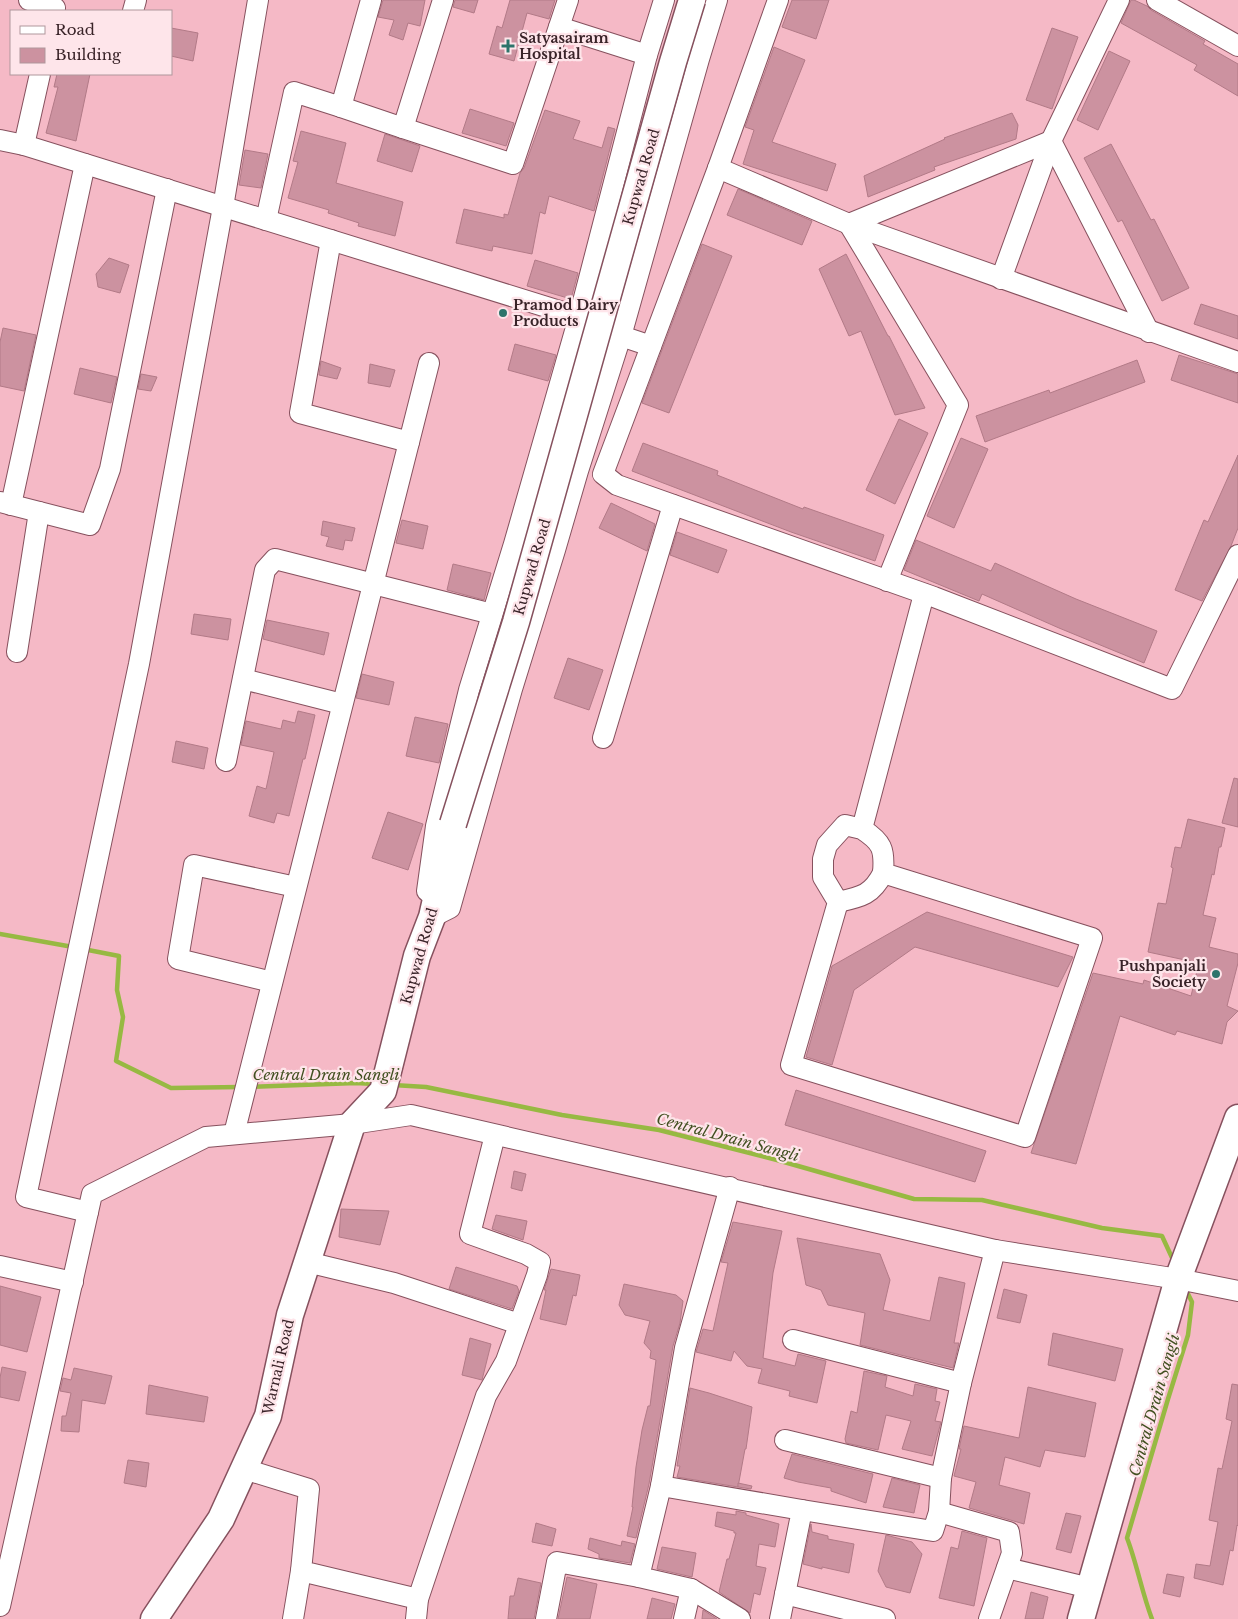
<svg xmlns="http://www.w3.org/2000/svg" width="1238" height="1619" font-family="'Libre Baskerville',serif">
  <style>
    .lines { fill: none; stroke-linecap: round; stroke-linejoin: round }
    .stream { stroke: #97b942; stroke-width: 4.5 }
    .building { fill: #cc92a0; stroke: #b27a87 }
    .minor-casing { stroke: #86515e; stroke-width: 22 }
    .major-casing { stroke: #86515e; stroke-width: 29 }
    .minor { stroke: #fff; stroke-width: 20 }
    .major { stroke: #fff; stroke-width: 26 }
    .major-bridge-casing { stroke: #86515e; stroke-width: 29; stroke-linecap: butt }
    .major-bridge { stroke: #fff; stroke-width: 26 }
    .poi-dot { fill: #2d746b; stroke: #fee5ea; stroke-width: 2 }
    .labels { text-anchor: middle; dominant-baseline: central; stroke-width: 4.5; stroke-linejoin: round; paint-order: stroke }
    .poi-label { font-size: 14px; font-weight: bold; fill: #392328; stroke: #fee5ea; text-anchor: start }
    .street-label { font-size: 14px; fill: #392328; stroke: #fee5ea }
    .water-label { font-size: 15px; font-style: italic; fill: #425021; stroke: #fee5ea }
  </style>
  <rect width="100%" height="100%" fill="#f5b9c6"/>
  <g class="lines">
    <g class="stream">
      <polyline points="0,934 73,947"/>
      <polyline points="83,949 119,956 117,990 123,1017 116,1061 171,1088 240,1087"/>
      <polyline points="393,1085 426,1087 562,1115 659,1130 777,1160 914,1199 982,1200 1102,1228 1162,1236 1174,1262"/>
      <polyline points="250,1087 356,1083 375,1084"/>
      <path d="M1152,1619c-10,-26 -15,-55 -25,-81l41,-139 20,-64 4,-33 -6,-12"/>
    </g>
  </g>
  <g class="building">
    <polygon points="383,0 425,0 420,26 408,23 403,40 389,35 394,20 378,17"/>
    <polygon points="455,0 478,0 474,13 453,7"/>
    <polygon points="510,0 555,0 549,19 527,13 514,61 489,54 497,26 502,28"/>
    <polygon points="792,0 829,0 816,39 782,27"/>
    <polygon points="1131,0 1134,0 1147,6 1151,10 1205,41 1203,44 1238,64 1238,96 1194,70 1197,65 1121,23"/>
    <polygon points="171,28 198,33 193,61 171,56"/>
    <polygon points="1052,28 1078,37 1052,109 1026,100"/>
    <polygon points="774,47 805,60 772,142 836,164 827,191 743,164 754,130 745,127"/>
    <polygon points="1109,51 1130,61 1098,130 1077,120"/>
    <polygon points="57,74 90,74 76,141 46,133 58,87 54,87"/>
    <polygon points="470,109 514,123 506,146 462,133"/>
    <polygon points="545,110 580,121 573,139 602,148 608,127 615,129 594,211 549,196 545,214 540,212 532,254 493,246 492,251 456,243 464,209 504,218 504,214 508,215 520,173 524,168"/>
    <polygon points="1012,113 1018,125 1016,139 934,167 935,170 868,197 864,176 945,139 944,138"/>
    <polygon points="301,131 346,143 336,183 403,202 395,236 358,226 359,223 328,213 329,210 288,198 298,162 293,161"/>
    <polygon points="385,134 420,146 412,172 377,161"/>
    <polygon points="1111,144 1151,220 1154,219 1189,288 1162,301 1122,220 1118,222 1084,158"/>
    <polygon points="245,150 268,154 261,188 239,185"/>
    <polygon points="738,189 812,221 802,245 727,215"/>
    <polygon points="702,244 732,256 669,413 642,403"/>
    <polygon points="846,254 888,336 889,336 925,408 895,415 861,331 849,336 819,269"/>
    <polygon points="109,258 129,265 120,293 98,287 96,274"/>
    <polygon points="535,260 578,273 571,299 527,286"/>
    <polygon points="1201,304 1238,316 1238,339 1194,324"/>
    <polygon points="3,328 36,335 24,391 0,386 0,342"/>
    <polygon points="515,344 556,355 548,381 508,370"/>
    <polygon points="1179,355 1238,374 1238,403 1171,380"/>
    <polygon points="1137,360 1145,382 985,442 976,416 1049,390 1050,393"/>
    <polygon points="321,361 341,368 337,379 319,375"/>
    <polygon points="370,364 395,370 390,387 368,383"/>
    <polygon points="80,368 117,377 111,403 74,394"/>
    <polygon points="141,374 157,377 151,391 138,389"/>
    <polygon points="899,419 928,433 895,504 866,490"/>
    <polygon points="961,438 988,449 954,528 927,516"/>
    <polygon points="643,443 718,471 717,475 803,509 804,507 884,535 875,561 791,532 632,471"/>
    <polygon points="1238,455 1238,528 1231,546 1202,601 1175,590 1204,520 1208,522"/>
    <polygon points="611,503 655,524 647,551 599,528"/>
    <polygon points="402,520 428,526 423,549 396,543"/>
    <polygon points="323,521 355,528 352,541 345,540 343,550 326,546 329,537 321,535"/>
    <polygon points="677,532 727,550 718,573 670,555"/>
    <polygon points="916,540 991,571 995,563 1076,599 1157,631 1144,663 1059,628 982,594 979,601 904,570"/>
    <polygon points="453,564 491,573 484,600 447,590"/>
    <polygon points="194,614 231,619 228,640 191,634"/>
    <polygon points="267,620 329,633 324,655 263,639"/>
    <polygon points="568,658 603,670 589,710 554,698"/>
    <polygon points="362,674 394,682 389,705 356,698"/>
    <polygon points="298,711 315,715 305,759 303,759 289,816 277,813 274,823 249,816 257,786 266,789 274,752 241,745 246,721 281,729 283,720 295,723"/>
    <polygon points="415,717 448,724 439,763 406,756"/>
    <polygon points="176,741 208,748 204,769 172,762"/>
    <polygon points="1234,778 1238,779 1238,827 1222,823"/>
    <polygon points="388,812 423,824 408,870 372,858"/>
    <polygon points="1188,819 1225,828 1221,847 1219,847 1214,875 1212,874 1203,915 1216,918 1209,947 1238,954 1238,963 1227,1006 1238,1011 1227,1022 1222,1044 1177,1031 1175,1035 1120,1016 1076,1164 1031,1153 1093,973 1143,984 1144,980 1191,996 1199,963 1148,952 1158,903 1166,904 1173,868 1171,867 1175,847 1181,848"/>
    <polygon points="927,912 1073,957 1058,987 915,947 854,990 832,1065 806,1057 832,966"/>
    <polygon points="796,1090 986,1151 975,1182 785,1125"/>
    <polygon points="514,1171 526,1174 522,1191 511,1188"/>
    <polygon points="341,1209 389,1211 380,1245 339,1237"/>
    <polygon points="496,1215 527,1221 523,1240 492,1229"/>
    <polygon points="733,1222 782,1231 773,1273 763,1358 795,1366 798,1354 826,1361 817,1403 789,1396 790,1391 758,1383 762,1369 747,1366 734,1351 731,1361 696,1352 703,1329 713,1331 728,1263 721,1262"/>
    <polygon points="797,1238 880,1254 890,1280 883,1310 930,1321 939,1277 965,1283 954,1343 959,1343 953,1368 860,1345 865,1313 828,1305 821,1290 806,1285"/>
    <polygon points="456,1267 517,1286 519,1291 512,1309 449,1289"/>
    <polygon points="551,1269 580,1275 576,1296 573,1295 566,1325 540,1319 546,1290 544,1290"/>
    <polygon points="624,1284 676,1295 683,1301 680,1323 673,1346 649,1484 636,1538 627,1536 633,1507 632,1507 636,1467 642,1430 648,1406 650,1406 656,1360 650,1358 651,1351 644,1343 650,1321 625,1315 619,1305"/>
    <polygon points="0,1286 41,1297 27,1352 0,1345"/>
    <polygon points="1004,1289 1027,1295 1020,1323 997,1318"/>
    <polygon points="1053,1333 1123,1349 1115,1381 1048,1365"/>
    <polygon points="470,1338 491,1344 482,1380 462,1375"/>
    <polygon points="2,1367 26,1372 19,1401 0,1397 0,1378"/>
    <polygon points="74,1368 112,1376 105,1404 82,1400 79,1432 61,1431 62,1416 66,1416 71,1393 60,1391 63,1378 71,1380"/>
    <polygon points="864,1371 887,1376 885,1387 913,1396 915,1384 937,1389 935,1401 940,1402 935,1421 941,1422 932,1456 902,1449 911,1421 886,1415 878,1450 846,1443 845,1439 851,1411 857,1413"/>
    <polygon points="1232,1384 1238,1385 1238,1526 1237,1525 1233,1551 1230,1550 1223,1585 1194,1578 1196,1564 1210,1566 1218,1522 1209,1520 1218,1468 1222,1469 1232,1421 1226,1419"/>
    <polygon points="149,1385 208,1397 204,1422 146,1414"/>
    <polygon points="1028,1387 1096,1403 1085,1457 1045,1450 1040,1467 1005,1457 999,1485 1030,1493 1024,1524 969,1508 976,1482 954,1476 961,1449 959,1449 964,1426 1019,1438"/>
    <polygon points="690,1388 709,1393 752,1407 746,1449 745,1449 738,1487 677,1477 680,1466 677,1466"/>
    <polygon points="792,1454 873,1474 866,1503 831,1491 831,1488 798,1482 784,1478"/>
    <polygon points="128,1460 149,1463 146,1487 124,1483"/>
    <polygon points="892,1478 920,1485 914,1513 883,1507"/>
    <polygon points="738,1483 752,1486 751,1489 738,1487"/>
    <polygon points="736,1511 746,1513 746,1515 779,1524 775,1547 759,1544 756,1566 766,1568 760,1595 754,1593 750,1613 719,1592 727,1559 729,1559 736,1533 734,1533 734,1531 715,1526 717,1512 736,1515"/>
    <polygon points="1066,1513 1081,1516 1071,1553 1056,1549"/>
    <polygon points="536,1523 556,1529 552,1546 532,1542"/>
    <polygon points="811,1524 812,1532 828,1536 828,1539 854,1544 849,1573 822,1567 822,1569 803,1564"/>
    <polygon points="962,1531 987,1538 974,1606 939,1598 951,1547 958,1549"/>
    <polygon points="886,1535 912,1542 922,1554 910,1593 886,1587 878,1571"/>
    <polygon points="590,1538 621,1546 622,1541 635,1544 630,1563 599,1558 599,1554 588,1549"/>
    <polygon points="662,1547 696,1553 692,1577 657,1569"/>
    <polygon points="1167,1574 1184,1577 1180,1597 1163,1593"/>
    <polygon points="567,1577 597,1584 590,1619 558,1619"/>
    <polygon points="518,1578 541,1583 534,1619 508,1619 510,1596 514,1596"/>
    <polygon points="1031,1592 1048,1597 1043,1619 1025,1619"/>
    <polygon points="652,1598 675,1604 671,1619 647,1619"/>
    <polygon points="703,1610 717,1619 702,1619"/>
  </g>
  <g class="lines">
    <g class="minor-casing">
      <g id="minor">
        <polyline points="29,0 55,8 54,11"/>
        <polyline points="778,0 718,168 603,474 617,485 934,597 1172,689 1238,555"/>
        <polyline points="1157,0 1238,46"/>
        <polyline points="133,11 136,0"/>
        <polyline points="559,27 647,55"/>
        <polyline points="341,107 403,128 443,0"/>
        <polyline points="403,128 513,164 568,0"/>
        <polyline points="0,140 24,145 579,317 621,336 651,346"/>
        <polyline points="24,145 40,74"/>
        <polyline points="718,168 849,224 1238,362"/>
        <polyline points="266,220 294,92 341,107 371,0"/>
        <polyline points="331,240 300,413 409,442"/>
        <polyline points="1001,279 1051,141 1119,0"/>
        <polyline points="0,502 90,525 110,469 167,189"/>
        <polyline points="11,505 85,164"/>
        <polyline points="887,581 958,405 849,224 1051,141 1149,332"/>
        <polyline points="17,652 39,512"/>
        <polyline points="243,679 342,704"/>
        <polyline points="603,738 673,505"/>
        <polyline points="226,761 265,570 275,559 492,614"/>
        <path d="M862,829l-17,-4 -18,20 -4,14v18l15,25 -47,163 234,72 67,-199 -209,-65c2,-24 -1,-31 -21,-44l62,-235"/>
        <polyline points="427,891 436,826 469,690 514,544 579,317 647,55 664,0"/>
        <path d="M838,902c23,-5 34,-7 45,-29"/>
        <polyline points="432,917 450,908 512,689 555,550 578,471 621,336 699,59 717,0"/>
        <polyline points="272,982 178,959 194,865 296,887"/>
        <polyline points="234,1134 429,363"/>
        <polyline points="730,1187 685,1348 661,1486 639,1577 691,1589 740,1619"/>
        <polyline points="88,1212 26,1197 139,664 223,207 258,0"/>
        <polyline points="307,1262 394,1283 519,1324"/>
        <polyline points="0,1266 73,1282"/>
        <polyline points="793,1340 961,1383"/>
        <polyline points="785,1440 941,1478"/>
        <polyline points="244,1469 309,1489 301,1571 418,1599"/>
        <polyline points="661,1486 802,1510 780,1619"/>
        <polyline points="802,1510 933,1531 939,1512 941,1478 961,1383 995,1250"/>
        <polyline points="939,1512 1009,1532 1012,1553 989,1619"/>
        <polyline points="1007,1568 1090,1588"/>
        <polyline points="785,1594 885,1619"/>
        <polyline points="0,1606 92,1194 206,1137 352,1124 411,1115 995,1250 1178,1279 1238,1291"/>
        <polyline points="293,1619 301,1571"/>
        <polyline points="416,1619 418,1599 486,1396 506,1361 537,1275 540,1262 526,1254 470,1234 495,1135"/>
        <polyline points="546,1619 557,1562 639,1577"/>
        <polyline points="684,1619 691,1589"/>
      </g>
    </g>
    <g class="major-casing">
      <g id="major">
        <polyline points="154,1619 221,1519 268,1416 290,1315 352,1124 383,1091 417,956 432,917 453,824"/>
        <polyline points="1081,1619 1178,1279 1238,1118"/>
      </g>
    </g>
    <use href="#minor" class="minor"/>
    <use href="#major" class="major"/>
    <g class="major-bridge-casing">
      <polyline id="major-bridge" points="453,824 516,622 673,62 692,0"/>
    </g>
    <use href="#major-bridge" class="major-bridge"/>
  </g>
  <g class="poi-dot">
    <path d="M505.5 38.5h5v5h5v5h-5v5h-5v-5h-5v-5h5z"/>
    <circle cx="503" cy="313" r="5"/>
    <circle cx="1216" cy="974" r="5"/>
  </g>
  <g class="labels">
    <g class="poi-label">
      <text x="519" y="38">Satyasairam<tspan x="519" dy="16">Hospital</tspan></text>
      <text x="513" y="305">Pramod Dairy<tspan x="513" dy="16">Products</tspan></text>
      <text x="1206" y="966" text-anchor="end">Pushpanjali<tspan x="1206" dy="16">Society</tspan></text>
    </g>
    <g class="street-label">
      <text transform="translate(641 177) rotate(-74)">Kupwad Road</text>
      <text transform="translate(532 567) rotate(-74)">Kupwad Road</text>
      <text transform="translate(419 956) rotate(-74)">Kupwad Road</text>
      <text transform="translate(278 1367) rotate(-77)">Warnali Road</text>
    </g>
    <g class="water-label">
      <text x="326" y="1074">Central Drain Sangli</text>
      <text transform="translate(728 1137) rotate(15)">Central Drain Sangli</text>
      <text transform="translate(1154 1405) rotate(-74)">Central Drain Sangli</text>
    </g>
  </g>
  <rect x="10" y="10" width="162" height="65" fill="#fee5ea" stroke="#af979c"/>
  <rect x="20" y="26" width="25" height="8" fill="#ffffff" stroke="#af979c"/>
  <text x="55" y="35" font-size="15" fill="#392328">Road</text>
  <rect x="20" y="48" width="25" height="15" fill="#cc92a0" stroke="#af979c"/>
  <text x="55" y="60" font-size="15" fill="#392328">Building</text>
</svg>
